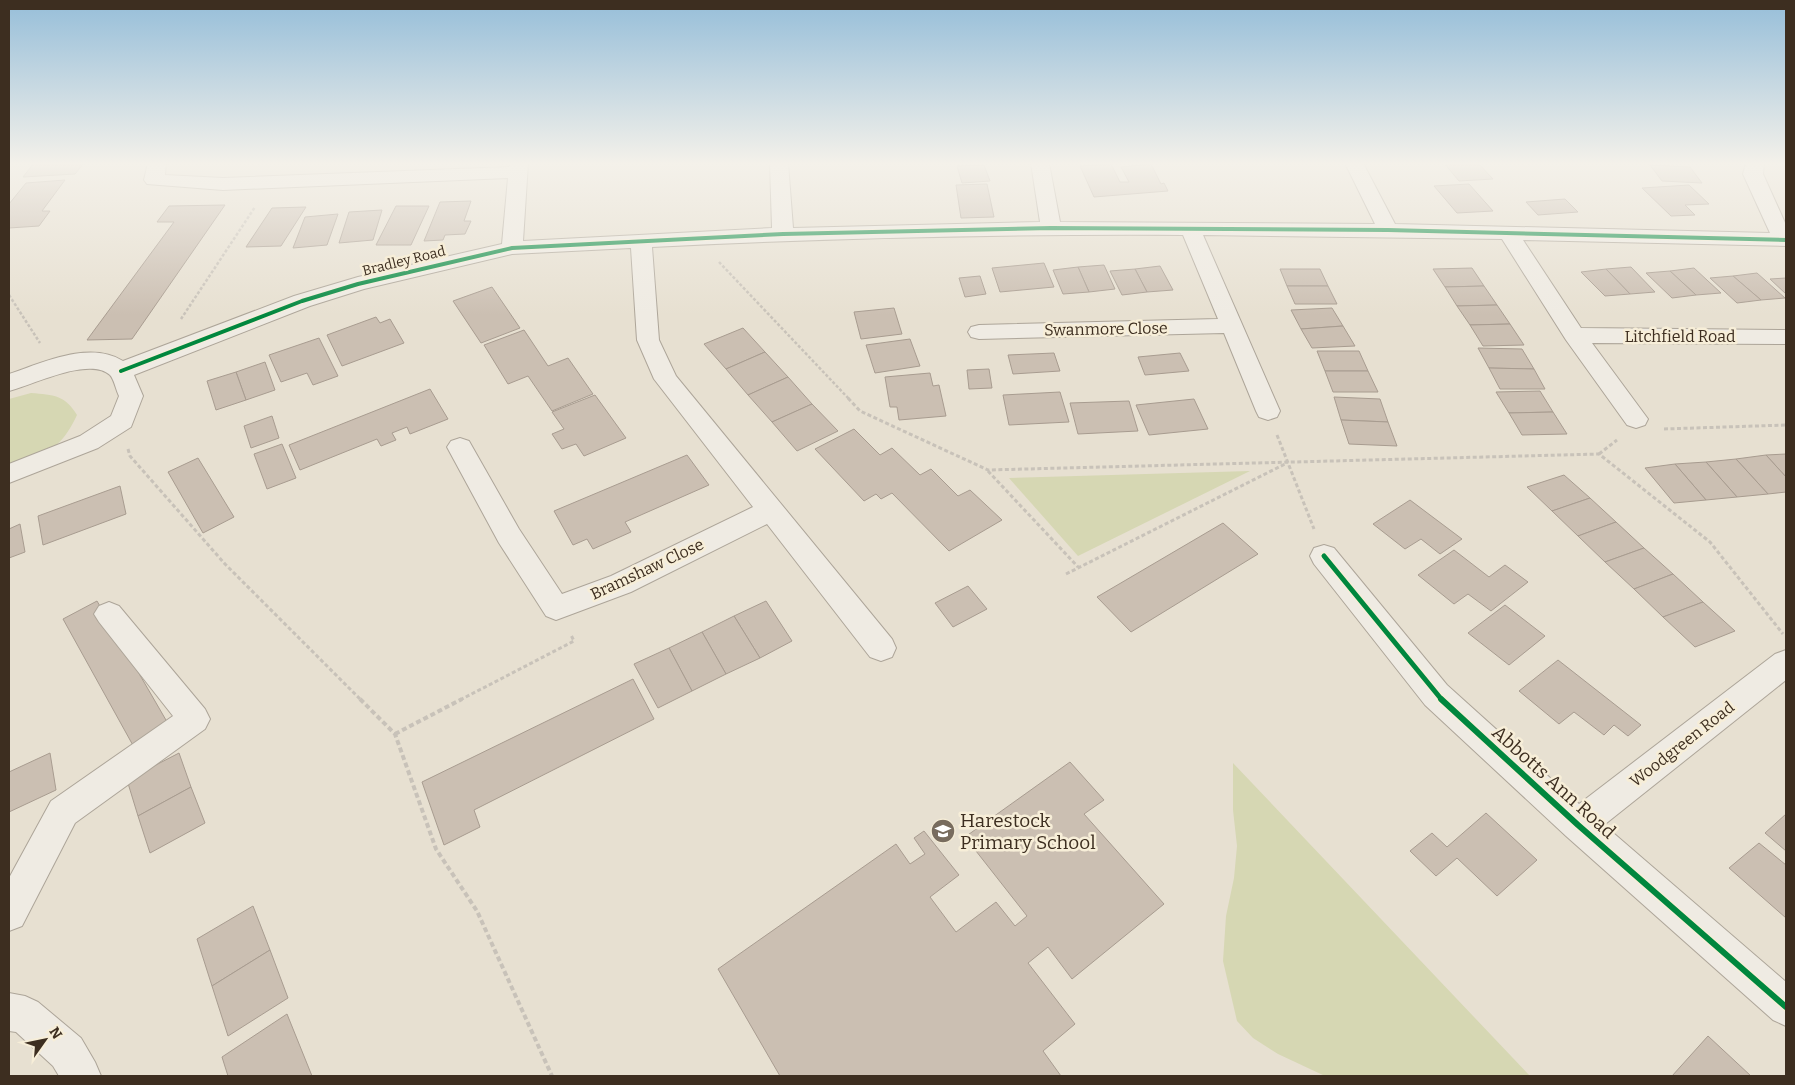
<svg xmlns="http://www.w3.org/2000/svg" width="1795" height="1085" font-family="Bitter,serif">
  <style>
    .green { fill: #d6d7b3 }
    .building { fill: #cbbfb2; stroke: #a89c90 }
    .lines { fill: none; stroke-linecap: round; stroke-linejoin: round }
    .minor-casing { stroke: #ada599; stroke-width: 2 }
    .path-far2 { stroke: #c8c2b9; stroke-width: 2.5; stroke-dasharray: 3 2; stroke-linecap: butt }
    .path-far1 { stroke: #c8c2b9; stroke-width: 3; stroke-dasharray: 4 2.5; stroke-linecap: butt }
    .path { stroke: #c8c2b9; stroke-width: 4; stroke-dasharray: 5 3; stroke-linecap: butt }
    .minor { fill: #efebe3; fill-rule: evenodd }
    .cycleway-far2-casing { stroke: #f7eed8; stroke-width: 6 }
    .cycleway-far1-casing { stroke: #f7eed8; stroke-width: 8 }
    .cycleway-casing { stroke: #f7eed8; stroke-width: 9 }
    .cycleway-far2 { stroke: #00873e; stroke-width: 4 }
    .cycleway-far1 { stroke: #00873e; stroke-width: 5 }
    .cycleway { stroke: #00873e; stroke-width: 6 }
    .labels { text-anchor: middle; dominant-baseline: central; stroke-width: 5; stroke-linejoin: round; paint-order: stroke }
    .far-street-label { font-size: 14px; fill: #3d2e20; stroke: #f7eed8 }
    .street-label { font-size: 16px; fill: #3d2e20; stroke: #f7eed8 }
    .near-street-label { font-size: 19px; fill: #3d2e20; stroke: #f7eed8 }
    .near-poi-label { font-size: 19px; fill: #3d2e20; stroke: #f7eed8; text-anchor: start }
  </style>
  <rect width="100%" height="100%" fill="#e7e0d1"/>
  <g class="green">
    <path d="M31,393c23,2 34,2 46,22 -18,38 -31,37 -68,49v-65z"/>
    <polygon points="1250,471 1078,556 1009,478"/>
    <polygon points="1233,763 1530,1076 1325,1076 1278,1054 1253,1038 1237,1021 1223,961 1226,916 1234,878 1237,846 1233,810"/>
  </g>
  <g class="building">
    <polygon points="34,163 84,163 75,174 23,177"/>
    <polygon points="1444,163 1478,163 1493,179 1459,181"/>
    <polygon points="1111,164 1120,182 1129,182 1121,167 1151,164 1161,184 1164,183 1168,191 1094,197 1080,166"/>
    <polygon points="984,165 990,181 962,183 957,166"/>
    <polygon points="1650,165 1690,167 1702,183 1662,181"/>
    <polygon points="65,180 42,211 50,211 39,226 9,228 9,204 26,183"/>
    <polygon points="987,184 994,217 961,218 956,185"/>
    <polygon points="1469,184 1493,211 1457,213 1434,186"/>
    <polygon points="1689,185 1709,204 1685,205 1695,215 1671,216 1642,188"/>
    <polygon points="1565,199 1578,212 1538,215 1526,202"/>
    <polygon points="471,201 464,221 471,221 465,234 445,235 443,240 424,241 440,202"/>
    <polygon points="225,205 132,339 87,340 174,222 157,222 169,206"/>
    <polygon points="396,206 429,206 411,245 376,245"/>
    <polygon points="306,207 281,246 246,247 272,208"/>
    <polygon points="382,210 373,240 339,243 349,212"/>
    <polygon points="338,214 327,245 293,248 305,217"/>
    <polygon points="1044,263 1054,287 1000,292 992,268"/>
    <polygon points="1104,265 1115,289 1089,292 1078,267"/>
    <polygon points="1160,266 1173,290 1147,292 1135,269"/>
    <polygon points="1078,267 1089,292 1063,294 1053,270"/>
    <polygon points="1631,267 1655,292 1630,294 1606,269"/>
    <polygon points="1472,268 1484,286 1445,287 1433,269"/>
    <polygon points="1694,268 1721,293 1696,295 1670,271"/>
    <polygon points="1135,269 1147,292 1122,295 1110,271"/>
    <polygon points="1280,269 1320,269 1328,286 1287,286"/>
    <polygon points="1606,269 1630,294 1605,296 1581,272"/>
    <polygon points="1670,271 1696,295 1672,298 1646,273"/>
    <polygon points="1757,273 1785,298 1761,300 1733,276"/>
    <polygon points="980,276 986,294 965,297 959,278"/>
    <polygon points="1733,276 1761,300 1737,303 1710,278"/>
    <polygon points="1786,278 1786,294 1770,279"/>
    <polygon points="1287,286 1328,286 1337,304 1295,304"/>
    <polygon points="1484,286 1497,305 1457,306 1445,287"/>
    <polygon points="492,287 520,328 481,343 453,301"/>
    <polygon points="1497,305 1510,324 1470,325 1457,306"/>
    <polygon points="894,308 902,334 861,339 854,312"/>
    <polygon points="1332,308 1343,326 1301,329 1291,310"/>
    <polygon points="376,317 380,323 390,319 404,343 342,366 327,335"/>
    <polygon points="1510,324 1524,345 1483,346 1470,325"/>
    <polygon points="1343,326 1355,346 1312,348 1301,329"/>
    <polygon points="743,328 765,352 726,369 704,344"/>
    <polygon points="524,330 548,366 568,358 593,394 552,411 528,376 508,384 484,345"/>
    <polygon points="319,338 338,376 313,385 307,373 281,382 269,355"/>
    <polygon points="910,339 920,366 875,373 866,345"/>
    <polygon points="1478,348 1522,349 1534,369 1489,368"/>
    <polygon points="1317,351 1359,351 1368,371 1325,371"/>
    <polygon points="765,352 788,377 748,395 726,369"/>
    <polygon points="1054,353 1060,371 1013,374 1008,355"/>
    <polygon points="1180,353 1189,371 1145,375 1138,357"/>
    <polygon points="265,362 275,390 246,400 236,372"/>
    <polygon points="1489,368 1534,369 1545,389 1500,389"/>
    <polygon points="989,369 992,388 969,389 967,370"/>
    <polygon points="1325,371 1368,371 1378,392 1333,392"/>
    <polygon points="236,372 246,400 216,410 207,381"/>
    <polygon points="930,373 933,386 939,385 946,416 899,420 897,407 890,407 885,377"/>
    <polygon points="788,377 812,404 772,422 748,395"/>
    <polygon points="430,389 448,419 410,434 407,427 392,433 396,440 381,446 377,439 300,470 289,445"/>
    <polygon points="1540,391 1553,412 1509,413 1496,392"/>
    <polygon points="1060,392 1069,422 1009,425 1003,395"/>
    <polygon points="595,395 626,438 584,456 576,444 562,449 552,434 564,429 552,412"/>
    <polygon points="1334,397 1380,399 1388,422 1341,420"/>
    <polygon points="1194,399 1208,429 1149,435 1136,405"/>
    <polygon points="1129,401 1138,431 1078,434 1070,403"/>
    <polygon points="812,404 838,431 797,451 772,422"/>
    <polygon points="1553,412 1567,434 1522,435 1509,413"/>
    <polygon points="272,416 279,438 251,448 244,426"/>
    <polygon points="1341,420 1388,422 1397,446 1349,444"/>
    <polygon points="854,429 880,455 892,448 920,475 931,469 958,496 970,490 1002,520 949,551 892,493 881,499 876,494 864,501 815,449"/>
    <polygon points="282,444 296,478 267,489 254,454"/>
    <polygon points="1786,454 1786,477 1766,455"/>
    <polygon points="687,455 709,485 625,522 631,532 593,549 587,539 573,545 554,511"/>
    <polygon points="1766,455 1786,477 1786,492 1768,494 1736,459"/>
    <polygon points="198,458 234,517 203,533 168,472"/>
    <polygon points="1736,459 1768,494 1737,497 1706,462"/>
    <polygon points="1706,462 1737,497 1706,500 1675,464"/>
    <polygon points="1675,464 1706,500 1674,503 1645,468"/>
    <polygon points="1564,475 1590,498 1552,511 1527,487"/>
    <polygon points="120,486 126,514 43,545 38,516"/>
    <polygon points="1590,498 1616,522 1578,536 1552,511"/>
    <polygon points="1410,500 1462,539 1440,554 1421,539 1405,549 1373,524"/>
    <polygon points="1616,522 1644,548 1605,562 1578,536"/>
    <polygon points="1223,523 1258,554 1131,632 1097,597"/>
    <polygon points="20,524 25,552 9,558 9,529"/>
    <polygon points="1644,548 1673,574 1634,589 1605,562"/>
    <polygon points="1454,550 1489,577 1505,565 1528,582 1491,611 1468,594 1454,604 1418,575"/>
    <polygon points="1673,574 1703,602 1663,617 1634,589"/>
    <polygon points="968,586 987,609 953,627 935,603"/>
    <polygon points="97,601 170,727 135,749 63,619"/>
    <polygon points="766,601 792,641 760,658 734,616"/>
    <polygon points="1703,602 1735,631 1695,647 1663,617"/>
    <polygon points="1505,605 1545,636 1509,665 1468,633"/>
    <polygon points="734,616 760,658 726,674 702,632"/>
    <polygon points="702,632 726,674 692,691 669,648"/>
    <polygon points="669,648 692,691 658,708 634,664"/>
    <polygon points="1558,660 1641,725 1628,736 1614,725 1604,735 1574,712 1559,724 1519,691"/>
    <polygon points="633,679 654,719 474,810 480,827 444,845 422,782"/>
    <polygon points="50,753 56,790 9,812 9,772"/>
    <polygon points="179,753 191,787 138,816 127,780"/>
    <polygon points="1070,762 1104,800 1084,814 1164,904 1072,979 1048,947 1028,963 1075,1024 1043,1051 1061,1076 780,1076 718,969 896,844 910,864 925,854 914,838 924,831 959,875 930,897 956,932 996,902 1015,926 1027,916 965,837"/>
    <polygon points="191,787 205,823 150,853 138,816"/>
    <polygon points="1486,813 1537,860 1497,896 1457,858 1436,876 1410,851 1432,833 1447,847"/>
    <polygon points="1786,814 1786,851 1765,833"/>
    <polygon points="1759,843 1786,865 1786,918 1729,868"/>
    <polygon points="253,906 270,950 212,986 197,939"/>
    <polygon points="270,950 288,998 228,1036 212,986"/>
    <polygon points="287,1014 312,1076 228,1076 222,1057"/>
    <polygon points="1708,1036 1751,1076 1672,1076"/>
  </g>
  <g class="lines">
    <g class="minor-casing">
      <g id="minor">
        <path d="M148,163h18l-1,12 58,3 286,-11 1,-4h18l-5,78 249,-13 -2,-65h18l5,65 247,-6 -9,-59h18l11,59 315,2 -30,-61h18l32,61 375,9 -27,-59 3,-11h18l-1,11 23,51v21l-263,-6 58,88 205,2v14l-194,-1 56,76 -3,6 -9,3 -9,-3 -61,-85 -64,-101 -299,-4 77,176 -3,6 -9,3 -9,-3 -3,-6 -32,-78 -245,6 -8,-2 -3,-5 3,-5 8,-2 239,-6 -35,-84c-177,-1 -354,3 -531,12l7,93 17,36 216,263 4,9 -4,9 -11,4 -11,-4 -103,-133 -136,68 -75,28 -10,-4 -47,-73 -52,-96 4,-6 9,-3 9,3 50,88 43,65 49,-18 142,-69 -99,-128 -17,-39 -6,-92 -119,6 -148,35 -54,17 -176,69 9,21 -12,31 -33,21 -89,35v-19l71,-28 31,-20 8,-20c-3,-6 -5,-17 -9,-21 -20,-19 -78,10 -101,16v-17c33,-11 81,-34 114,-13l171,-65 64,-19 144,-33 6,-66 -285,12 -76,-6 -3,-4z"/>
        <polygon points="1324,545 1334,548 1447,685 1579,804 1775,654 1786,650 1786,680 1604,825 1786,982 1786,1026 1773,1020 1566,836 1425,705 1314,564 1310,556 1314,548"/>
        <polygon points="109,602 119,606 205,709 210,719 205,729 75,823 22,926 9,931 9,878 51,801 173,716 99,622 94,614 99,606"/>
        <polygon points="9,993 25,996 38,1002 81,1038 95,1062 101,1076 59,1076 53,1066 16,1032 9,1031"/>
      </g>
    </g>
    <g class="path-far2">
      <polyline points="719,262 849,399"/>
      <polyline points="9,295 40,343"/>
      <polyline points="181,319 255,207"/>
    </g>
    <g class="path-far1">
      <polyline points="848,398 860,411 988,470 1599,454 1710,542 1783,634"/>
      <polyline points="1664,429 1786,425"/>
      <polyline points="1277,435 1314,529"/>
      <polyline points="128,449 130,456 225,564 361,700"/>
      <polyline points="1599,454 1617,440"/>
      <polyline points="988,471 1078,567"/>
      <polyline points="1066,574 1285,464"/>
      <polyline points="460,700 574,641 571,635"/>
    </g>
    <g class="path">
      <polyline points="360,699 395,734 436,849 477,911 552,1076"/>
      <polyline points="395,734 462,699"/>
    </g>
    <use href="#minor" class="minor"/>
    <g class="cycleway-far2-casing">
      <polyline id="cycleway-far2" points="121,371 302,301 358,284 512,248 783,234 1051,228 1388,230 1786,240"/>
    </g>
    <g class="cycleway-far1-casing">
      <polyline id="cycleway-far1" points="1324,556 1442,700"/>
    </g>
    <g class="cycleway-casing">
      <polyline id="cycleway" points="1441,699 1578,825 1786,1007"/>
    </g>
    <use href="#cycleway-far2" class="cycleway-far2"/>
    <use href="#cycleway-far1" class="cycleway-far1"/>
    <use href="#cycleway" class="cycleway"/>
  </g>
  <linearGradient id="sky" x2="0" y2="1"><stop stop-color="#96bed9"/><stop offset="0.52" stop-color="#f4f1ea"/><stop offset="1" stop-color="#f4f1ea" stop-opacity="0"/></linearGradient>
  <rect width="1795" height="315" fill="url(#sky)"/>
  <defs>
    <g id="school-disc" transform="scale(1.25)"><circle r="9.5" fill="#786c5e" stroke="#f7eed8"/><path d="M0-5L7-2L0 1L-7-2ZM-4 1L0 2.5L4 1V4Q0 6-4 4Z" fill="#fff"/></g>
  </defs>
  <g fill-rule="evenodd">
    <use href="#school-disc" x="943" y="831"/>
  </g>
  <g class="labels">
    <g class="far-street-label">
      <text transform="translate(404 261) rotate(-14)">Bradley Road</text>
    </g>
    <g class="street-label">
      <text transform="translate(1106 329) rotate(-1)">Swanmore Close</text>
      <text x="1680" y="336">Litchfield Road</text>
      <text transform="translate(647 569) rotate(-25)">Bramshaw Close</text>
      <text transform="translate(1682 744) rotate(-38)">Woodgreen Road</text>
    </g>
    <g class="near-street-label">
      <text transform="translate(1554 782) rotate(42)">Abbotts Ann Road</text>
    </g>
    <g class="near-poi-label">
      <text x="960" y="820">Harestock<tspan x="960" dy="22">Primary School</tspan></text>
    </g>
  </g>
  <rect width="1795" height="1085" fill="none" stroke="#3d2e20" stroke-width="20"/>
  <g transform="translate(45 1040) rotate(57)" stroke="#f7eed8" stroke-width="4" paint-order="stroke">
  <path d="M0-4L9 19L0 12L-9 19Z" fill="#3d2e20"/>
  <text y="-8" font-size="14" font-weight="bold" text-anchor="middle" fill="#3d2e20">N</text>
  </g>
</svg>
